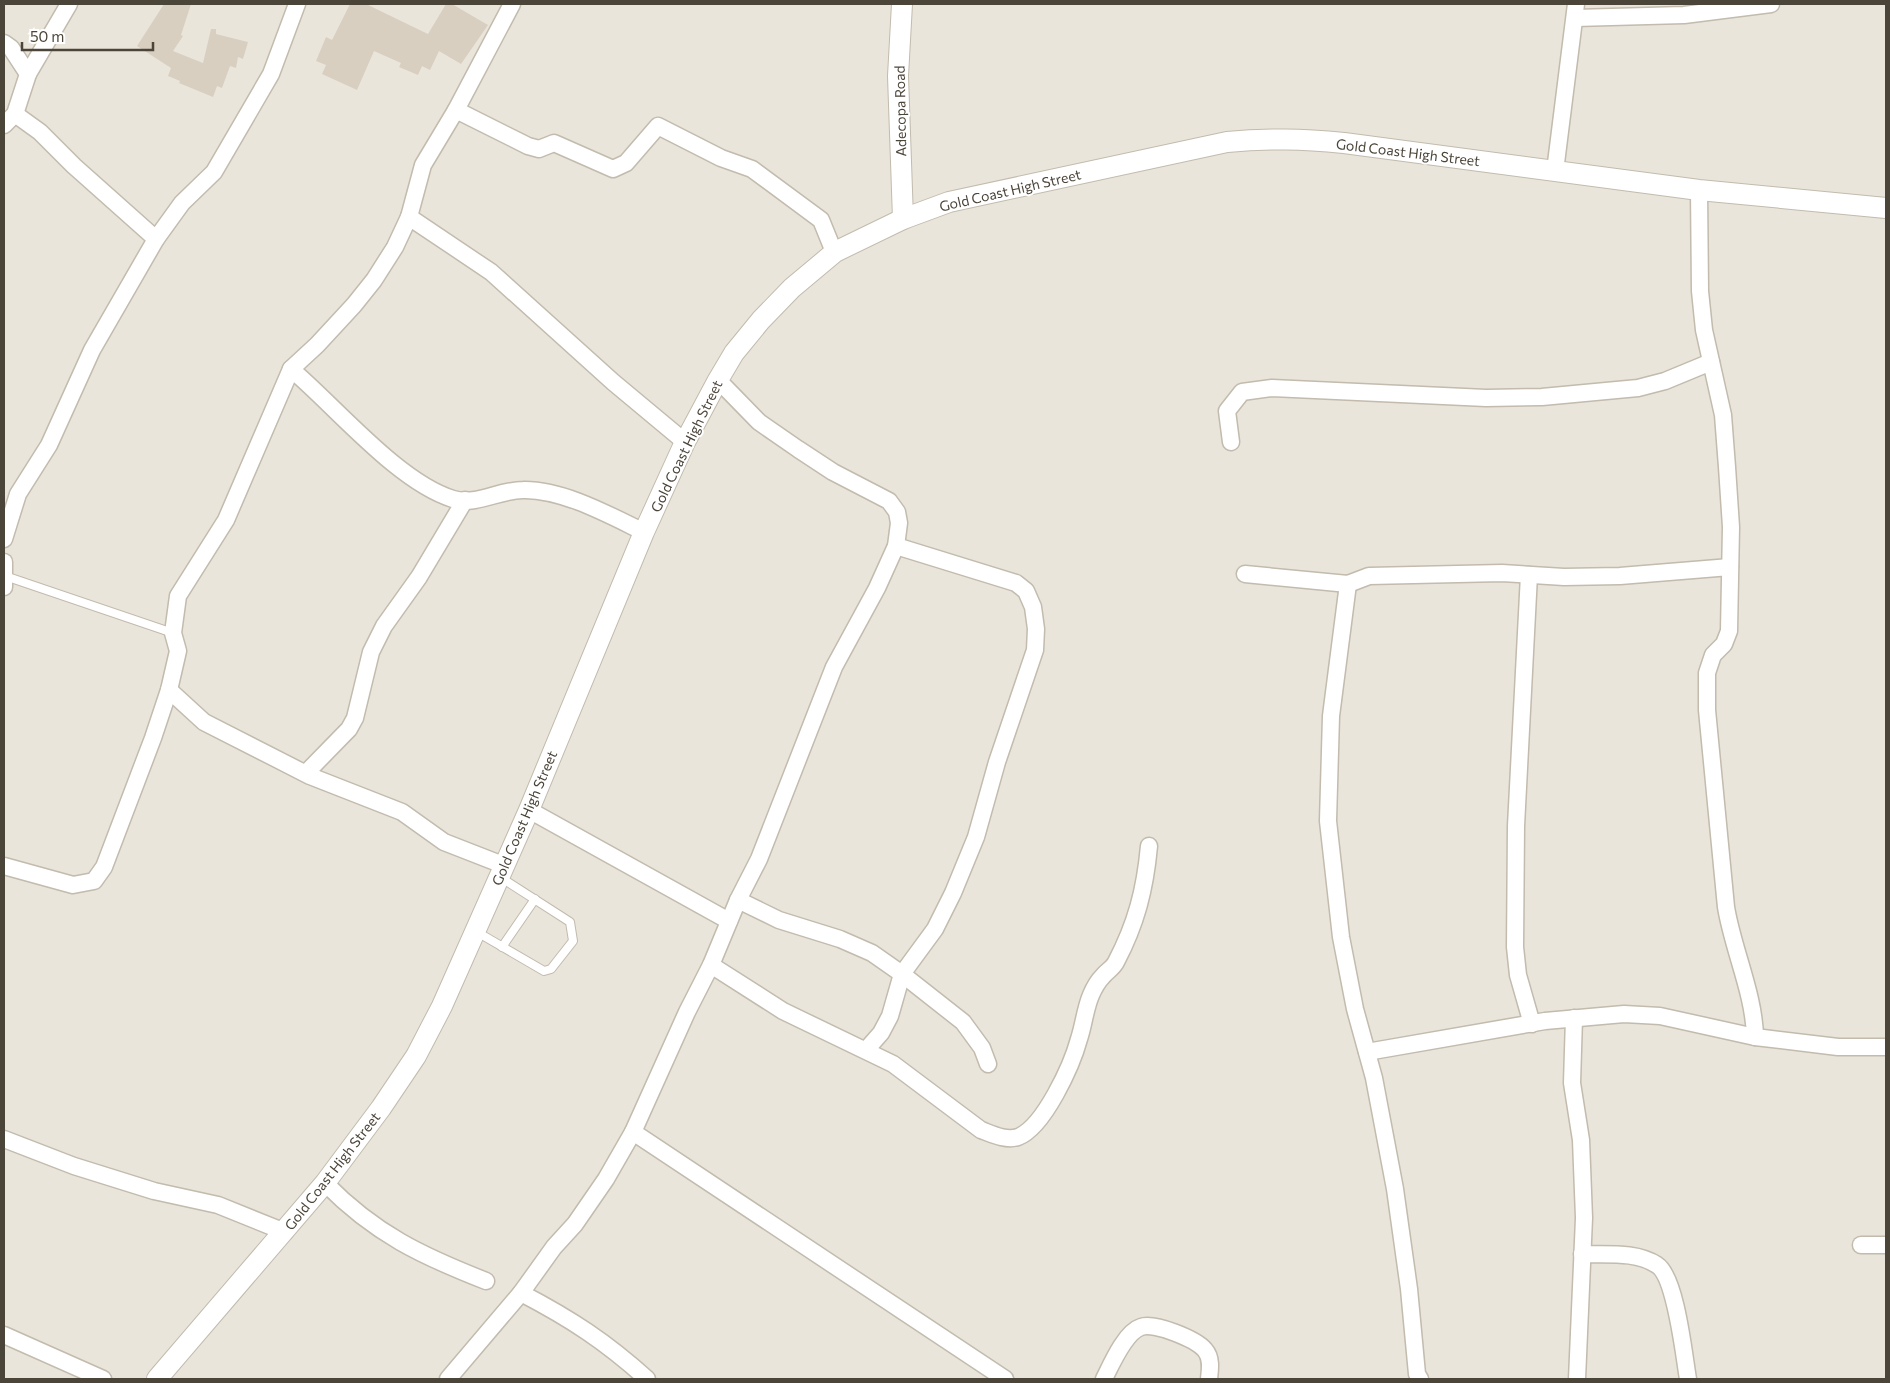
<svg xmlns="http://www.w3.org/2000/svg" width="1890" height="1383" font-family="Commissioner,sans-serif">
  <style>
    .residential { fill: #eae5da }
    .building { fill: #d8cfc1 }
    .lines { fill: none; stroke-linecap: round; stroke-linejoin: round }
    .service-casing { stroke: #c2bbae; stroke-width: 10 }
    .minor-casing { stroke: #c2bbae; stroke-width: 19 }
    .tertiary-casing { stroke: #c2bbae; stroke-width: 22 }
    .service { stroke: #fff; stroke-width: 8 }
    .minor { stroke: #fff; stroke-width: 16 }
    .tertiary { stroke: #fff; stroke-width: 20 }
    .labels { text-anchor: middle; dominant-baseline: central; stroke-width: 4; stroke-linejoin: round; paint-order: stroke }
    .street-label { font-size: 14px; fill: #4b4439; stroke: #fff }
  </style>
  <rect width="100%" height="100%" fill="#f6f3ec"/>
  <rect class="residential" x="4" y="4" width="1882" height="1375"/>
  <g class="building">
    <polygon points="164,4 191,4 181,35 183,36 173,51 203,63 211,29 216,29 216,34 248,42 243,59 238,57 236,68 230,66 222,88 217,86 213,97 179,83 180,81 168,76 171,68 137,46"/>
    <polygon points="350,4 366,4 428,34 446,4 452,4 488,25 461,64 439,51 430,70 422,66 418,75 399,67 401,63 374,51 357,90 322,74 326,65 316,61 326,37 332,40"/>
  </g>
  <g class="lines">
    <g class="service-casing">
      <g id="service">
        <polyline points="5,576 173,633"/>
        <polyline points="477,932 544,971 551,969 573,941 570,922 500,877"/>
        <polyline points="502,947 535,899"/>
      </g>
    </g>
    <g class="minor-casing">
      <g id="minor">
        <polyline points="1575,18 1684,15 1771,4"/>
        <polyline points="4,43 11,48 28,74 15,114 4,125"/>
        <polyline points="28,74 69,4"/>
        <polyline points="456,110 528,146 539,149 554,143 613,169 626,163 658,126 721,158 752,169 821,220 834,252"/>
        <polyline points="15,114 40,132 74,166 156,239"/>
        <polyline points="1555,171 1576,4"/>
        <path d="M1699,190l1,101 4,39 19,85 4,52 4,60 -2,104 -5,13 -11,11 -6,18v37l19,197c7,43 28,86 29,130"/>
        <polyline points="409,217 491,272 613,382 685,442"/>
        <path d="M291,369c45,38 107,113 162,130 23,7 46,-9 70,-9 39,-1 86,25 121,42"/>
        <polyline points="1231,442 1227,411 1242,392 1272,388 1486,398 1542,397 1638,388 1665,381 1711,362"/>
        <polyline points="4,539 18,494 49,445 92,350 156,239 182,203 214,172 271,74 297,4"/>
        <polyline points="4,562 4,587"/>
        <polyline points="1245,574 1348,584 1369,576 1502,573 1564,577 1620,576 1730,567"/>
        <polyline points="1529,575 1516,826 1515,947 1518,975 1532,1024"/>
        <polyline points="1348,584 1331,716 1328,821 1341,937 1355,1009 1374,1078 1395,1189 1409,1289 1417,1374 1420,1379"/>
        <polyline points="169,690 204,722 310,776 402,812 444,842 503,865"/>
        <polyline points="306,773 349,729 355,718 371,652 384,626 419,577 465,500"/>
        <polyline points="529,810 729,921"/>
        <polyline points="4,866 73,885 94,881 104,867 153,738 169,690 178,651 173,633 178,596 226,520 291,369 317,345 354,305 374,280 395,247 409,217 423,165 456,110 512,4"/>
        <polyline points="738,900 779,920 840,939 872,953 902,974 963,1022 982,1048 988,1064"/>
        <path d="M711,965l72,46 110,53 88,66c11,4 25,11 37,7 26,-10 54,-72 61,-98 5,-15 6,-30 12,-44 3,-7 7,-14 12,-19 4,-5 10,-8 13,-14 20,-38 29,-72 33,-116"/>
        <polyline points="1574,1018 1572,1083 1581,1140 1584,1218 1577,1379"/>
        <polyline points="866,1050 881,1033 890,1016 902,974 935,929 953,893 976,837 997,762 1035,650 1036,629 1033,607 1026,591 1016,583 896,546"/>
        <polyline points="1367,1052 1545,1021 1624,1014 1660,1016 1755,1037 1838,1047 1886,1047"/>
        <polyline points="633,1132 1005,1379"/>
        <polyline points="4,1139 74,1166 154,1191 218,1205 285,1232"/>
        <path d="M325,1183c50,51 97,73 161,98"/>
        <polyline points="1861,1245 1886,1245"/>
        <path d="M1582,1254c24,1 54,-3 75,11 19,12 27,91 31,114"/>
        <path d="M521,1293c50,26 85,49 126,86"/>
        <polyline points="4,1335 103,1379"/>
        <polyline points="448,1379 521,1293 554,1247 575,1224 606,1179 633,1132 687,1012 711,965 738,900 759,859 834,667 877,588 896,546 899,523 897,512 889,501 833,472 798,449 759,422 718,380"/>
        <path d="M1104,1379c7,-14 21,-47 37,-52 13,-5 55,12 64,23 7,8 5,20 4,29"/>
      </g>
    </g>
    <g class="tertiary-casing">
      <g id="tertiary">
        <polyline points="902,4 898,76 903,219"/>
        <path d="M157,1379l168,-196 56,-75 35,-52 26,-50 87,-196 115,-278 41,-90 33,-62 16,-27 27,-33 31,-32 43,-36 68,-33 46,-17 278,-60c42,-4 75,-3 117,1l355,47 187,18"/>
      </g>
    </g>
    <use href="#service" class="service"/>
    <use href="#minor" class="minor"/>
    <use href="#tertiary" class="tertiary"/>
  </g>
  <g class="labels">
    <g class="street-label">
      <text transform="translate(900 111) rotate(-91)">Adecopa Road</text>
      <text transform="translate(1408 152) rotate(7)">Gold Coast High Street</text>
      <text transform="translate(1010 190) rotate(-13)">Gold Coast High Street</text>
      <text transform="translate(686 446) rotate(-64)">Gold Coast High Street</text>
      <text transform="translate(524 818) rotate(-67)">Gold Coast High Street</text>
      <text transform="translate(332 1171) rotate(-52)">Gold Coast High Street</text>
    </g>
  </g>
  <rect width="1890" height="1383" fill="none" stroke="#4b4439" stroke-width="10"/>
  <path d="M22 42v8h131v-8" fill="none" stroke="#4b4439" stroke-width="2.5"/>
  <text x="30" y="42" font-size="15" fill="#4b4439" stroke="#ffffff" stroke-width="4" paint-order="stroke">50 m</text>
</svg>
